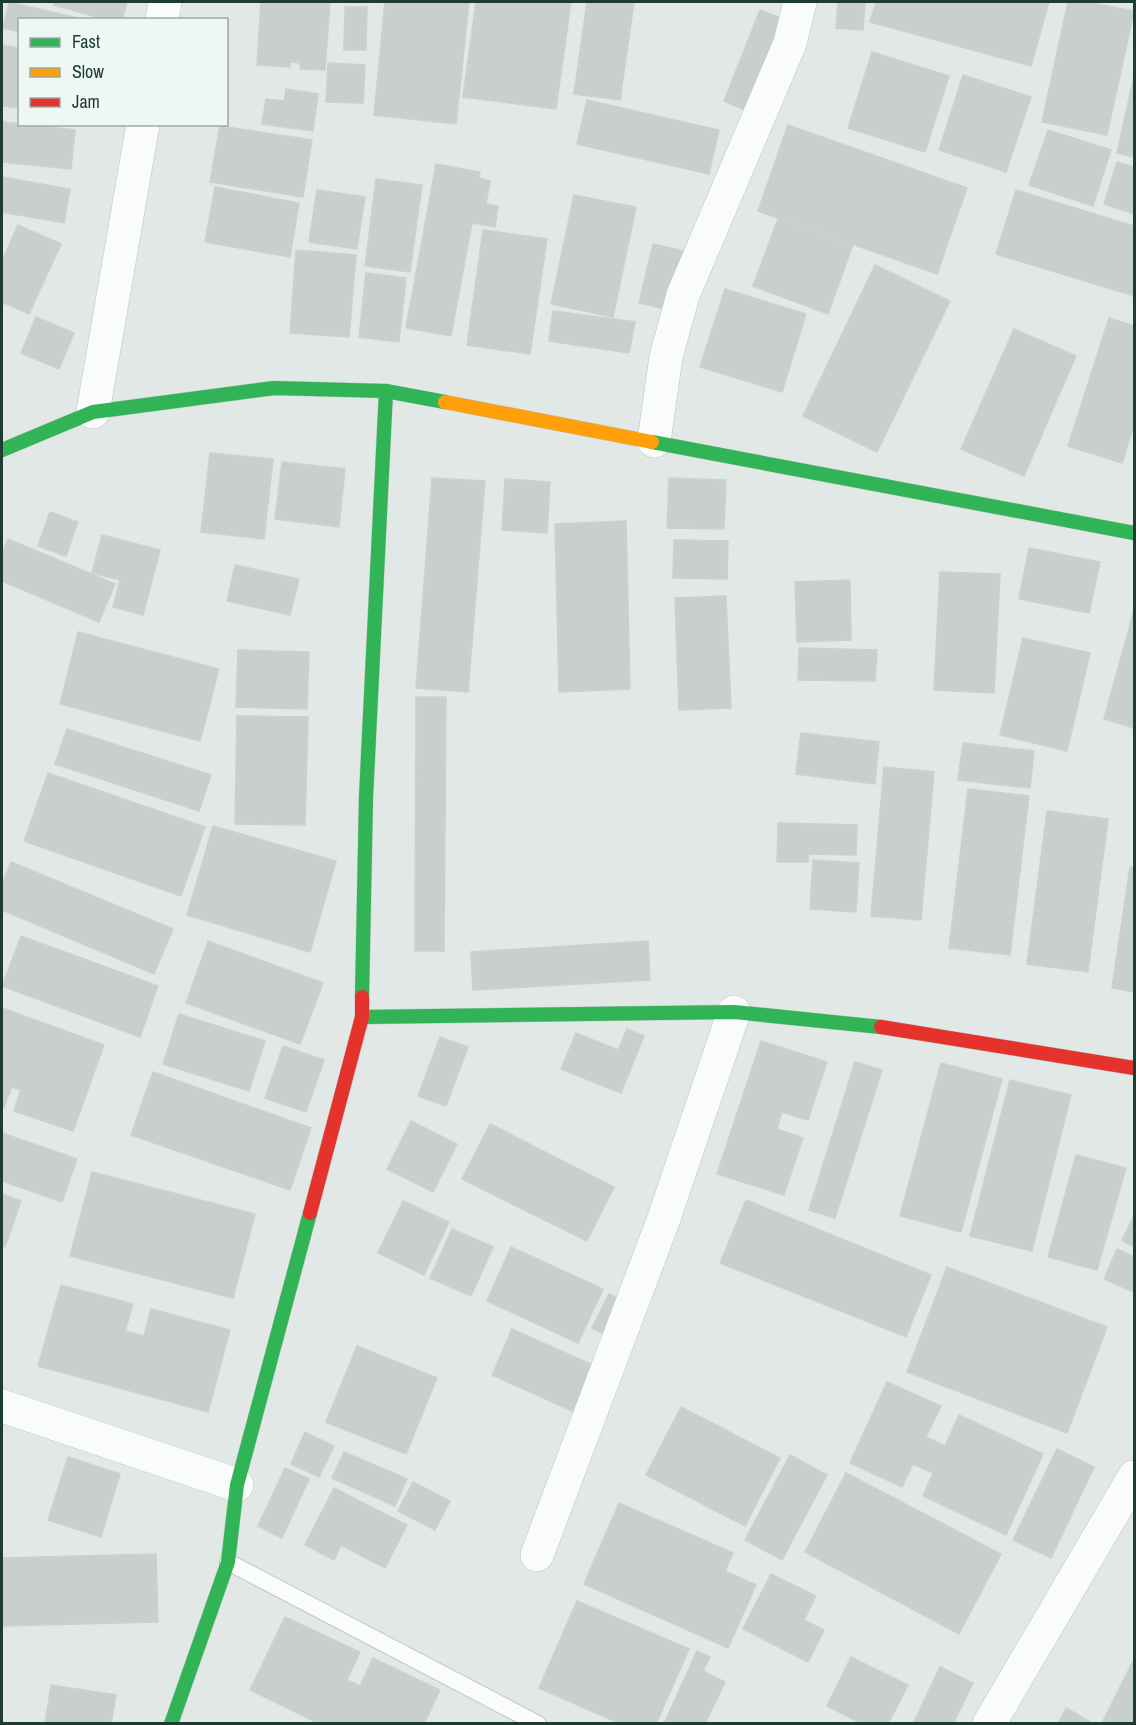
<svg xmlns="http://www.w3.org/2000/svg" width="1136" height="1725" font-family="'Archivo Narrow',sans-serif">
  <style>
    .building { fill: #c8cfcc; stroke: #cad1ce; stroke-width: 1.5 }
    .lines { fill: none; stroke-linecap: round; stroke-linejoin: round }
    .lane-casing { stroke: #bec5c2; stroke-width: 18 }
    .street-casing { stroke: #bec5c2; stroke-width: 34 }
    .fast-casing { stroke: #bdc5c2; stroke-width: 15 }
    .slow-casing { stroke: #bdc5c2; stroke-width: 15 }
    .jam-casing { stroke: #bdc5c2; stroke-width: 15 }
    .lane { stroke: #fafcfb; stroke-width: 16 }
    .street { stroke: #fafcfb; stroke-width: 33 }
    .fast { stroke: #30b455; stroke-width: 14 }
    .slow { stroke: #ff9f0a; stroke-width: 14 }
    .jam { stroke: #e5322d; stroke-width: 14 }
  </style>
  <rect width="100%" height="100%" fill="#e1e8e5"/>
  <g class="building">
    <polygon points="9,2 78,18 78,20 20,20 20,32 3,28"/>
    <polygon points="55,2 127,2 122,20 107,20 54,5"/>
    <polygon points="261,2 330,2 325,70 300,69 300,63 290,62 290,67 257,65"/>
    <polygon points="385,2 469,2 456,124 374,115"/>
    <polygon points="476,2 571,2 556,109 463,97"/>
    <polygon points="587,2 634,2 620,100 574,94"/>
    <polygon points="838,2 865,2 863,30 836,28"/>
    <polygon points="876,2 1049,2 1031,66 870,22"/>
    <polygon points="1068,2 1087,2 1134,11 1107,135 1042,122"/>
    <polygon points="345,7 367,7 366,50 344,50"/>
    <polygon points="760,10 791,22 755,114 724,101"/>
    <polygon points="2,45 20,48 20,108 2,106"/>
    <polygon points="872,52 949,76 925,152 848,128"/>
    <polygon points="328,63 365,65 363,103 326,102"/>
    <polygon points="963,75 1031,97 1006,172 939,150"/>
    <polygon points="1134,76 1134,157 1117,153"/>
    <polygon points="286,89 318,94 313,131 262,124 266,99 284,101"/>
    <polygon points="587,100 719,130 709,174 577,144"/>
    <polygon points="2,122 75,130 71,169 2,162"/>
    <polygon points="788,125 967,188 937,274 758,211"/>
    <polygon points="220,126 312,140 303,197 210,182"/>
    <polygon points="1048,130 1111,150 1093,206 1029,185"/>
    <polygon points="1117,162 1134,167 1134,214 1104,204"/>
    <polygon points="436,164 480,172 479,178 490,181 486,204 498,206 495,227 472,223 451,336 406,328"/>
    <polygon points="2,177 70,189 64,223 2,212"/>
    <polygon points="376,179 422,185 410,272 365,266"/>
    <polygon points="215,187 299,203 290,257 205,242"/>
    <polygon points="317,190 365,197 357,249 309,242"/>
    <polygon points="1016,190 1134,226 1134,296 996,254"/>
    <polygon points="574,195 636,207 613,317 551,304"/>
    <polygon points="778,219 853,245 828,314 753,286"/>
    <polygon points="18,225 61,244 29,314 2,302 2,261"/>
    <polygon points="483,230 547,239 530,354 467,345"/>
    <polygon points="653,244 688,252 674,311 639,303"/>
    <polygon points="296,250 356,255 349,337 290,333"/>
    <polygon points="875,265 950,301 877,452 803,416"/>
    <polygon points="366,273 406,278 399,342 359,337"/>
    <polygon points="725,289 806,314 782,392 700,367"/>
    <polygon points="553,311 635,322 629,353 549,341"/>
    <polygon points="36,317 74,333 59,369 21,353"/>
    <polygon points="1109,318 1134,326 1134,425 1122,463 1068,446"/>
    <polygon points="1014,329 1076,356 1024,476 961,449"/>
    <polygon points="210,453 273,459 264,539 201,532"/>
    <polygon points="282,462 345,469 339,527 275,519"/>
    <polygon points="432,478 485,481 468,692 416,688"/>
    <polygon points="669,478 726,480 724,529 667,528"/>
    <polygon points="505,479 550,482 547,533 502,530"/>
    <polygon points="50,512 78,522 66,556 38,546"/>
    <polygon points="626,521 630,689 559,692 555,524"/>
    <polygon points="102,535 160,550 143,615 113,607 120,580 92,573"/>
    <polygon points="8,539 115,584 99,622 2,581 2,555"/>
    <polygon points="674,540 728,541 727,579 673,578"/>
    <polygon points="1029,548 1100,562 1089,613 1019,599"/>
    <polygon points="235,565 299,579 290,615 227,601"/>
    <polygon points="940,572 1000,574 994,693 934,690"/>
    <polygon points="850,580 851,640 797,642 795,582"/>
    <polygon points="726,596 731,708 679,710 675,598"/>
    <polygon points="1134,610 1134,728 1104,719"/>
    <polygon points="78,632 219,669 200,741 60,704"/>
    <polygon points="1023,638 1090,653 1067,751 1000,735"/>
    <polygon points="799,648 877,650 875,681 798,680"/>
    <polygon points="238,650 309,652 307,709 236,707"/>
    <polygon points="416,697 446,697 444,951 415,951"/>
    <polygon points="237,716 308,717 305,825 235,824"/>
    <polygon points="67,729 211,775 199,811 55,764"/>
    <polygon points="801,733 879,742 875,784 796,774"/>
    <polygon points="963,743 1034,751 1030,788 958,780"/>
    <polygon points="884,767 934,772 921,920 871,916"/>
    <polygon points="48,773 205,827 181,896 24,841"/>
    <polygon points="968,789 1029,796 1010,955 949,948"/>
    <polygon points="1047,811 1108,819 1088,972 1027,964"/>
    <polygon points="778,823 857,825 856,855 809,854 808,862 777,862"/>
    <polygon points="213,826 336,861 310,952 187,915"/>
    <polygon points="813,860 859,863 856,912 810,909"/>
    <polygon points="11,862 173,929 154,974 2,910 2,884"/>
    <polygon points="1130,867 1134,868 1134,992 1112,988"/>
    <polygon points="21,936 158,986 140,1037 2,986"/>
    <polygon points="208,941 323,983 300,1044 186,1003"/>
    <polygon points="648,941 650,980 473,990 471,952"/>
    <polygon points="2,1008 104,1045 73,1131 14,1111 21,1090 12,1087 4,1107 2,1106"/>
    <polygon points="179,1014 265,1041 249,1091 163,1064"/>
    <polygon points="627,1029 644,1036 621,1093 561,1069 576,1033 618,1050"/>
    <polygon points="440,1037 468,1047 446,1106 418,1096"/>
    <polygon points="761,1041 827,1062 808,1120 782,1112 777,1129 803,1138 784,1195 717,1174"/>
    <polygon points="283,1046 324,1060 306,1112 265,1098"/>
    <polygon points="855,1062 882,1070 835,1218 809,1210"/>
    <polygon points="941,1063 1002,1079 961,1232 900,1216"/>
    <polygon points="153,1072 311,1128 290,1190 131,1135"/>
    <polygon points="1010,1080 1071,1095 1032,1251 970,1236"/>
    <polygon points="411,1121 457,1144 433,1192 387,1169"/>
    <polygon points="490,1124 614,1187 587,1241 462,1179"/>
    <polygon points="2,1133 77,1159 62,1202 2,1181"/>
    <polygon points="1076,1155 1126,1168 1097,1270 1048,1257"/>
    <polygon points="92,1172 255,1214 233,1298 70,1256"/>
    <polygon points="2,1194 21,1201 5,1247 2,1246"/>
    <polygon points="746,1200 931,1275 906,1337 720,1263"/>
    <polygon points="403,1201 449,1222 424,1275 378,1253"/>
    <polygon points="1134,1216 1134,1247 1122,1240"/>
    <polygon points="452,1229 493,1247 471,1296 430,1278"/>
    <polygon points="511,1247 603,1289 578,1343 487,1301"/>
    <polygon points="1117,1249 1134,1257 1134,1292 1104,1279"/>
    <polygon points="947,1267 1107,1327 1067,1433 907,1372"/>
    <polygon points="61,1285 133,1304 125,1331 144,1336 151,1309 230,1330 208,1412 38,1366"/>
    <polygon points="609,1294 629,1304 612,1338 592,1328"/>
    <polygon points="512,1329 601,1369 581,1415 492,1375"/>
    <polygon points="357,1346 437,1378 406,1454 326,1422"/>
    <polygon points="887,1382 941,1406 926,1437 945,1446 959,1415 1043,1454 1006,1535 923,1496 933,1473 913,1464 902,1487 850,1463"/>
    <polygon points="681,1407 780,1458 745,1526 646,1475"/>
    <polygon points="305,1432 334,1446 319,1477 291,1464"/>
    <polygon points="1057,1449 1094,1467 1051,1558 1013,1540"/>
    <polygon points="344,1452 407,1479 395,1506 332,1478"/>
    <polygon points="790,1455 827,1475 782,1560 745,1540"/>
    <polygon points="68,1457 120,1474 101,1537 48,1520"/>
    <polygon points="285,1468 309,1479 282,1538 258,1526"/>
    <polygon points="846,1473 1001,1554 959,1634 805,1552"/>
    <polygon points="413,1482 450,1501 435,1530 398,1511"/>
    <polygon points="334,1488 407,1525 385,1568 341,1545 334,1560 305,1545"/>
    <polygon points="619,1503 733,1553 725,1571 756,1585 728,1648 584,1584"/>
    <polygon points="156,1554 158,1622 2,1626 2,1558"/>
    <polygon points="771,1574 816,1596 804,1620 824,1630 808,1662 743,1629"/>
    <polygon points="577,1601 689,1649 656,1724 621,1724 539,1688"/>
    <polygon points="285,1617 360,1652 347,1680 360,1686 373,1658 440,1690 424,1724 320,1724 250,1690"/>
    <polygon points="697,1651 710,1657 703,1671 725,1682 705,1724 664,1724"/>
    <polygon points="851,1657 908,1685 888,1724 862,1724 827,1706"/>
    <polygon points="1133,1661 1134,1724 1108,1724 1103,1721"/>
    <polygon points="940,1667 973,1683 953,1724 913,1724"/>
    <polygon points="51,1685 116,1695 111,1724 45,1724"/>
    <polygon points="1066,1708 1094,1724 1058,1724"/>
  </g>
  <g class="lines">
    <g class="lane-casing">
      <polyline id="lane" points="228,1562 538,1724"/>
    </g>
    <g class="street-casing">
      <g id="street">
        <polyline points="162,20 165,2"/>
        <polyline points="93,412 143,124"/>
        <polyline points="654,441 666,357 683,295 790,43 800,2"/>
        <polyline points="2,1406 237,1485"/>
        <polyline points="537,1555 663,1221 734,1012"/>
        <polyline points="989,1724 1134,1477"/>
      </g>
    </g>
    <g class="fast-casing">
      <g id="fast">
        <polyline points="652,442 1134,533"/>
        <polyline points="2,450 93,412 274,388 386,391 445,402"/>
        <polyline points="362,997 366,797 386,391"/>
        <polyline points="362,1017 734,1012 881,1027"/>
        <polyline points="171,1724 228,1562 237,1485 310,1213"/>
      </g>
    </g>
    <g class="slow-casing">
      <polyline id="slow" points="445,402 652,442"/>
    </g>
    <g class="jam-casing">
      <g id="jam">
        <polyline points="881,1027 1134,1068"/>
        <polyline points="310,1213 362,1017 362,997"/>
      </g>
    </g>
    <use href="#lane" class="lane"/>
    <use href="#street" class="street"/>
    <use href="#fast" class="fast"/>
    <use href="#slow" class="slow"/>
    <use href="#jam" class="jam"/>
  </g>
  <rect width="1136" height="1725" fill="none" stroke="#1e3c33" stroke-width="6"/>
  <rect x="18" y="18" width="210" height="108" fill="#eff7f3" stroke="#9baca6" stroke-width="1.5"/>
  <rect x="30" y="38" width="30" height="9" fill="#30b455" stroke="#9baca6" stroke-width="1.5"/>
  <text x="72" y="48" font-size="18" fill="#1e3c33">Fast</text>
  <rect x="30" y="68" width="30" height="9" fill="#ff9f0a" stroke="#9baca6" stroke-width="1.5"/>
  <text x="72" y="78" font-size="18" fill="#1e3c33">Slow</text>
  <rect x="30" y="98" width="30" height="9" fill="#e5322d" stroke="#9baca6" stroke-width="1.5"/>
  <text x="72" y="108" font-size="18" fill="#1e3c33">Jam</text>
</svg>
